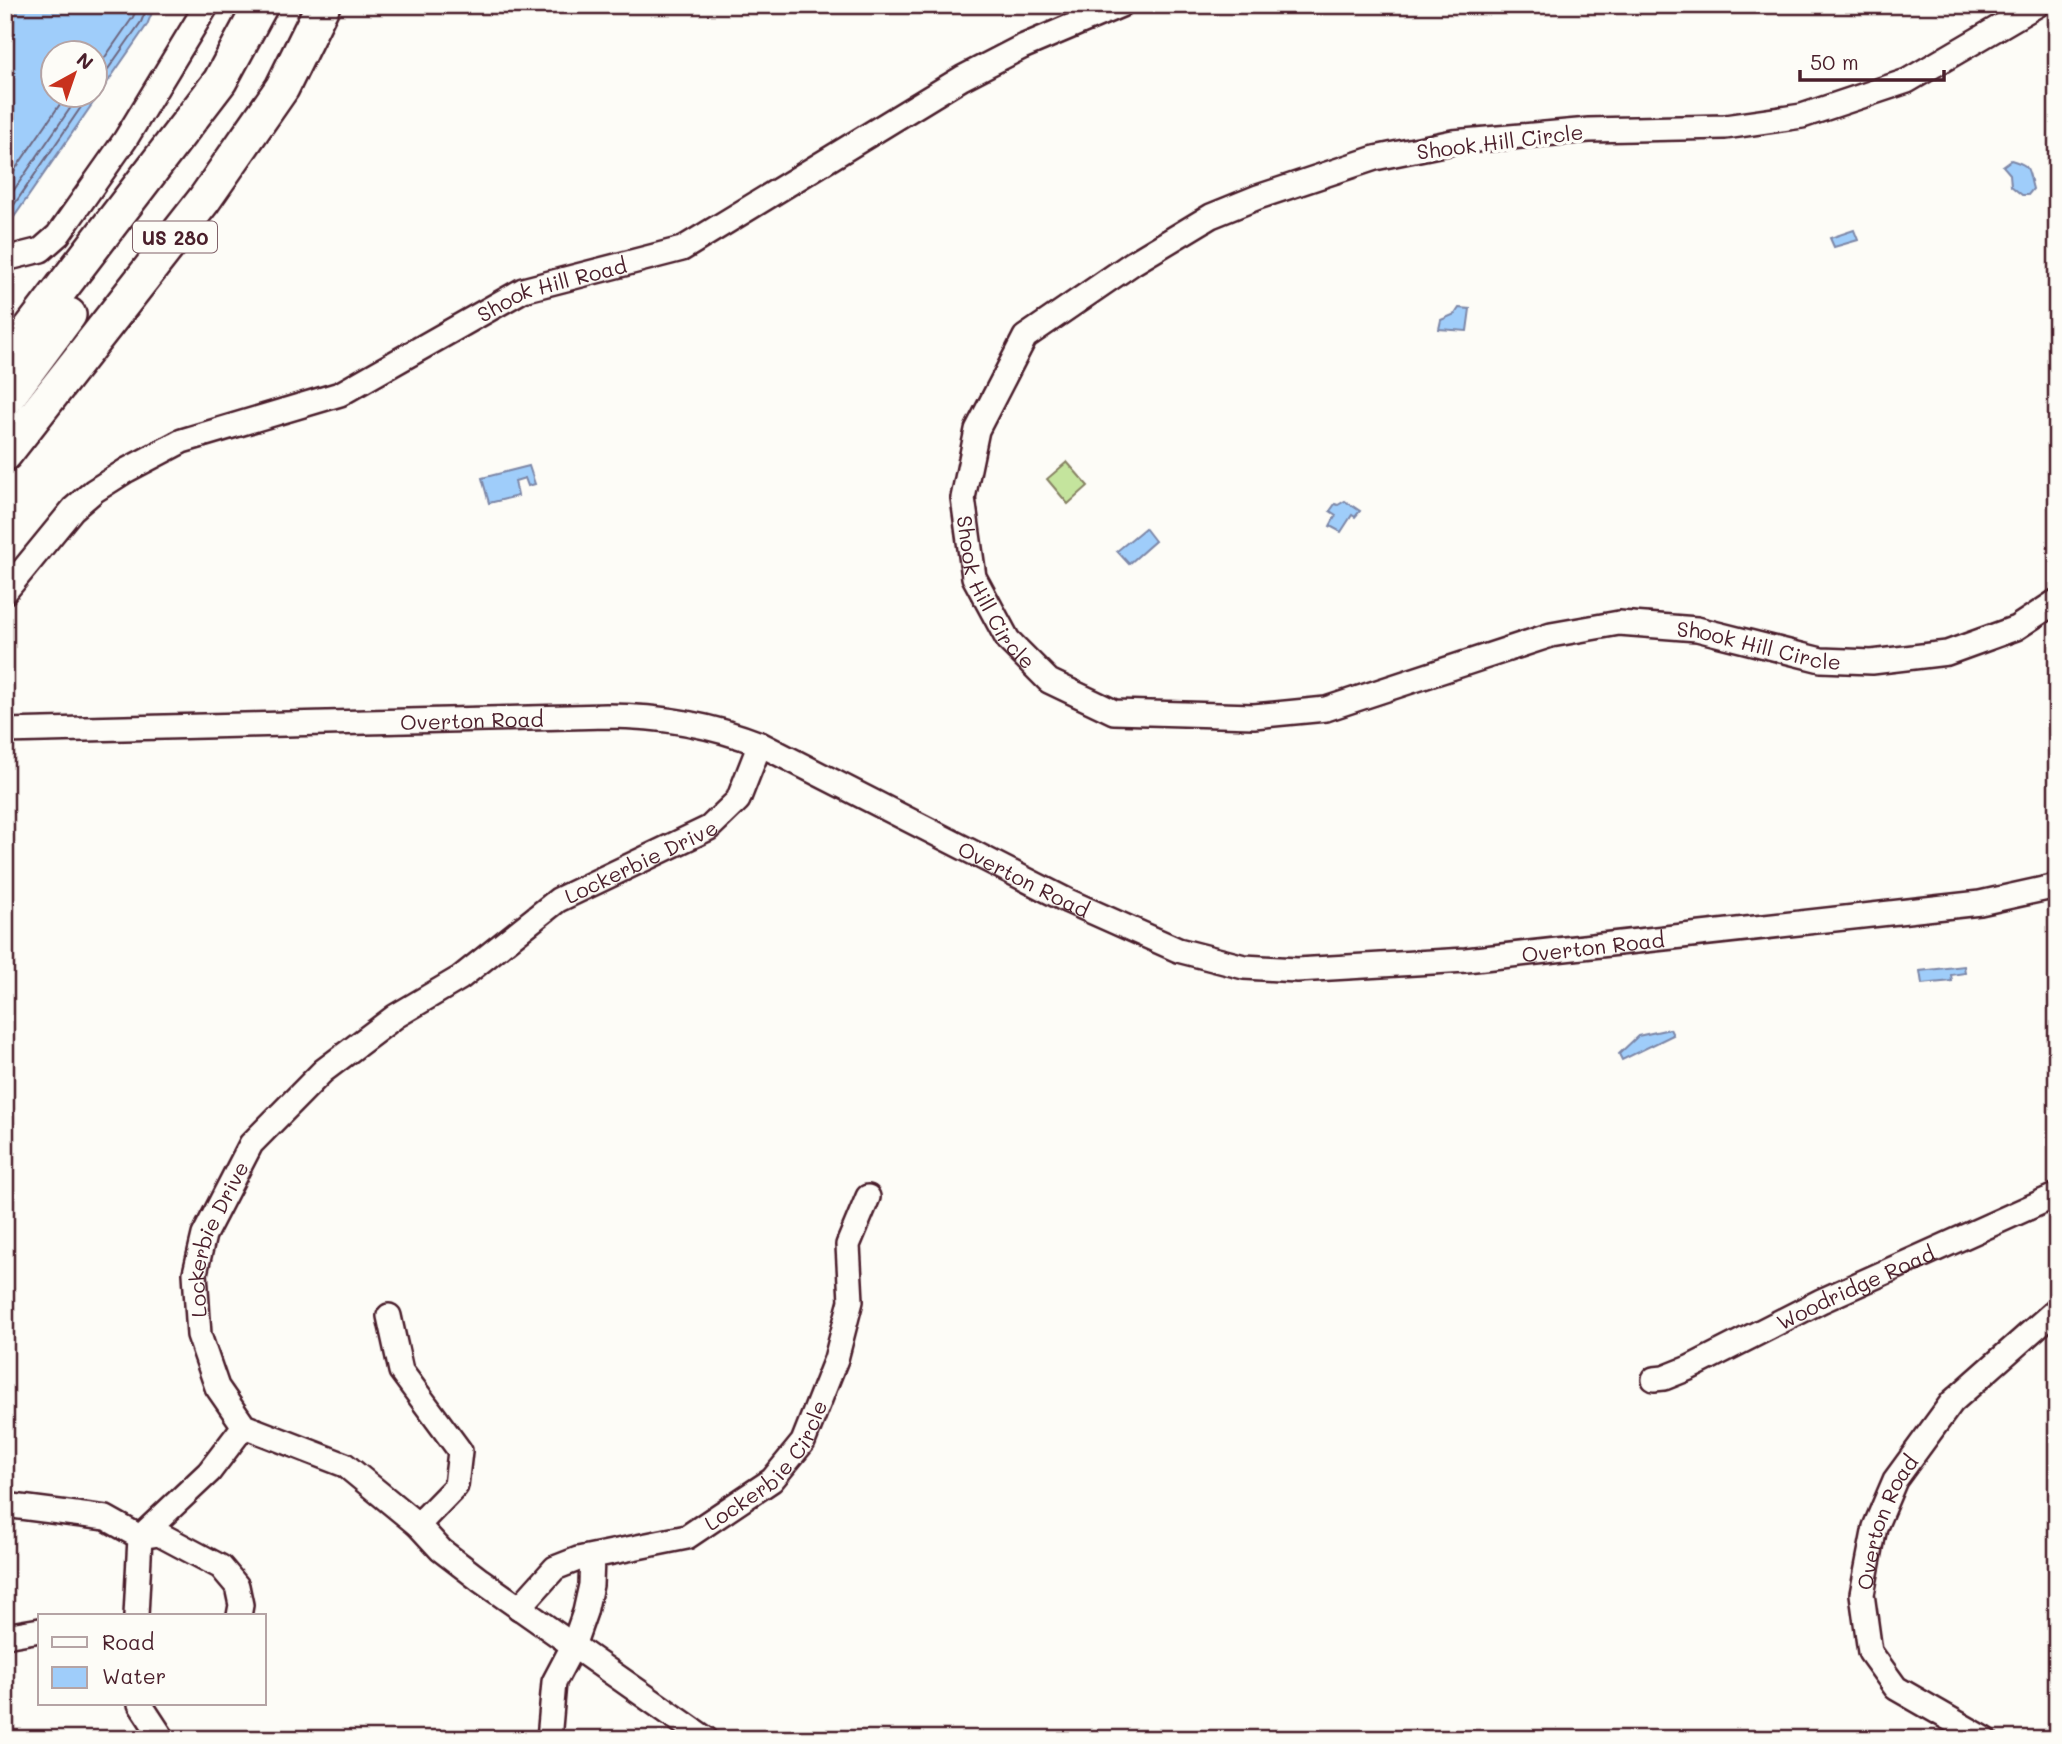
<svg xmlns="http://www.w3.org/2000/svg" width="2062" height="1744" font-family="Mali,sans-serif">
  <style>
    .green { fill: #c4e49d; stroke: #878264; stroke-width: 2 }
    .water { fill: #9fcdfa; stroke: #7d87a7; stroke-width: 2; fill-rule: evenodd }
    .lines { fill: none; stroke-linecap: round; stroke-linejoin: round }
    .shore { stroke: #6c657e; stroke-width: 2 }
    .minor-casing { stroke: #4a1f2b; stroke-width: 28 }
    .highway-casing { stroke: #4a1f2b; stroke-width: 38 }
    .minor { stroke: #fdfcf7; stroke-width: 23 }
    .highway { stroke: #fdfcf7; stroke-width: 33 }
    .labels { text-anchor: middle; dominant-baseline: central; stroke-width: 7; stroke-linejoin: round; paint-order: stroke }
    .shield { fill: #fdfcf7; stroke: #806168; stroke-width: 2 }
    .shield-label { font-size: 19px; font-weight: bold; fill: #4a1f2b }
    .street-label { font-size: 21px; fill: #4a1f2b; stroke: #fdfcf7 }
  </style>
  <rect width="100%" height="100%" fill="#fdfcf7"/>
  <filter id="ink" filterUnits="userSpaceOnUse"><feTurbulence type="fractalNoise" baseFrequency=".0143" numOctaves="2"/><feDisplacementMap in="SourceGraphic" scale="14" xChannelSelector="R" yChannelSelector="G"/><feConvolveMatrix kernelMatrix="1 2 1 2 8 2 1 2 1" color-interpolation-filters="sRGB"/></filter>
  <g filter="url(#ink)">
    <polygon class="green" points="1067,462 1088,486 1068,504 1047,479"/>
    <g class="water">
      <path d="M5,5h150l-8,20 -142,205zM94,52v42h-42v-42z"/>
      <path d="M2011,160c21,6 16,8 22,29l-5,6h-6l-11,-9 -1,-12 -7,-8z"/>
      <polygon points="1854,230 1858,240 1834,247 1830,238"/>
      <polygon points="1459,308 1470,309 1467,331 1439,329 1441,320 1455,314"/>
      <polygon points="529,466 535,484 528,486 525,478 515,481 518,496 489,503 482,478"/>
      <polygon points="1345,501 1360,511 1355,517 1352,515 1341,532 1330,526 1336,515 1330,511 1335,504 1338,505"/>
      <polygon points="1145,528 1155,541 1129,564 1117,551"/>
      <polygon points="1964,966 1965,973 1951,975 1952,981 1922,984 1920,971"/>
      <polygon points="1670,1029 1673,1035 1622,1060 1619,1054 1638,1036"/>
    </g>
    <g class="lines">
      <g class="shore">
        <polyline points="94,73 133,17 138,5"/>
        <polyline points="94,89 141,22 148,5"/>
        <polyline points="5,184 67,94"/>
        <polyline points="5,203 80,94"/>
        <polyline points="5,218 90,94"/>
      </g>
      <g class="minor-casing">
        <g id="minor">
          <path id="s1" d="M2037,5l-130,76 -105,35 -77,11 -136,3 -136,12 -78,16 -117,39 -47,19 -78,47 -108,74 -48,93 -14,68 11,79 34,63 41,41 65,31 140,4 72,-7 225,-74 68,-12 78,6 124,31 51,2 75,-9 69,-25 41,-27"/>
          <polyline points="5,259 41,250 58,235 125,140 207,5"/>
          <path id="s2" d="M5,592l68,-83 21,-18 33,-21 55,-29 158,-47 183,-104 159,-41 280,-171 60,-31 99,-42"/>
          <path id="s3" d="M5,731l602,-15c54,0 102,8 153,28l308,157 110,49 66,17 53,3 169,-10 514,-57 77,-17"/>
          <polyline points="389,1316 401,1371 460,1451 456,1486 418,1525"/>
          <path id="s4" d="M1654,1379l10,-1 25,-10 132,-67 236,-106"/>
          <polyline points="5,1505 106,1518 140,1537 159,1534 221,1567 237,1586 241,1605 239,1616"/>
          <path id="s5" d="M519,1608l36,-40 23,-9 109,-22 85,-57 31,-38 33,-83 15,-58 -3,-56 20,-48"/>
          <polyline points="136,1616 140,1537 209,1472 244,1426"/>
          <polyline points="5,1636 40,1630"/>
          <polyline points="140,1704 163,1739"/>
          <polyline points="549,1739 554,1682 573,1646 585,1612 591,1585 592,1557"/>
          <path id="s6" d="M706,1739l-226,-159 -39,-30 -23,-25 -73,-60 -101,-39 -27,-39 -18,-52 -4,-62 9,-38 47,-91 72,-73 73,-55 64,-38 98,-78 151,-72 29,-28 22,-56"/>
          <path id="s7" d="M1985,1739l-89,-51 -26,-36 -8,-58 13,-67 20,-47 57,-78 105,-93"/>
        </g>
      </g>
      <g class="highway-casing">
        <g id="highway">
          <polyline points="5,362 220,81 261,5"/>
          <polyline points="5,401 69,315"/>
          <polyline points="5,454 204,200 282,88 323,5"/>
        </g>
      </g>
      <use href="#minor" class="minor"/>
      <use href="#highway" class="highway"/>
    </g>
  </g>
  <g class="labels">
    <rect class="shield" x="133" y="221.5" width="84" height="31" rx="5"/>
    <g class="shield-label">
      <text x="175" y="237">US 280</text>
    </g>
    <g class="street-label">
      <text transform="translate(1500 141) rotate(-7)">Shook Hill Circle</text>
      <text stroke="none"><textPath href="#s2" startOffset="639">Shook Hill Road</textPath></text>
      <text stroke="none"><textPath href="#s1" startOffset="1363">Shook Hill Circle</textPath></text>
      <text stroke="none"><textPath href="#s1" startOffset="2203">Shook Hill Circle</textPath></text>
      <text stroke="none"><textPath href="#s3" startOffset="467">Overton Road</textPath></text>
      <text stroke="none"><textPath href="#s6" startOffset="1353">Lockerbie Drive</textPath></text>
      <text stroke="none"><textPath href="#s3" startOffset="1055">Overton Road</textPath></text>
      <text stroke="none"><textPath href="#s3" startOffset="1643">Overton Road</textPath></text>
      <text stroke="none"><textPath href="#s6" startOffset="765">Lockerbie Drive</textPath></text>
      <text stroke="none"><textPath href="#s4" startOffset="222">Woodridge Road</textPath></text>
      <text stroke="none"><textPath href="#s5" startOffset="299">Lockerbie Circle</textPath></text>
      <text stroke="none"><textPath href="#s7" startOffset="282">Overton Road</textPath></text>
    </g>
  </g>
  <rect width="2062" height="1744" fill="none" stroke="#fdfcf7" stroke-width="28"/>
  <rect x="14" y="14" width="2034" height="1716" fill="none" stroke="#4a1f2b" stroke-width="2.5" filter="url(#ink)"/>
  <rect x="38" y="1614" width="228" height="91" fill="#fdfcf7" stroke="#b5a4a5" stroke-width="2"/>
  <rect x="52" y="1637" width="35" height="10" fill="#fdfcf7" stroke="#b5a4a5" stroke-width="2"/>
  <text x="102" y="1650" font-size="21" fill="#4a1f2b">Road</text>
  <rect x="52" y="1667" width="35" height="21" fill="#9fcdfa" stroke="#b5a4a5" stroke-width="2"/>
  <text x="102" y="1684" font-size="21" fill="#4a1f2b">Water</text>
  <g transform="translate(74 74) rotate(40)"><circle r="33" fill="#fdfcf7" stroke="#b5a4a5" stroke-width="2"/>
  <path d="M0-5L12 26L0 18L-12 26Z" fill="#c8321e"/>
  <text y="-10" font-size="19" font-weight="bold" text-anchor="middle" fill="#4a1f2b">N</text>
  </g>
  <path d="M1800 70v10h144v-10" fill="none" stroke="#4a1f2b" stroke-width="3.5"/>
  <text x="1810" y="70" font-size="21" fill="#4a1f2b" stroke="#fdfcf7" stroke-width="5" paint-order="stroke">50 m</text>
</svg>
